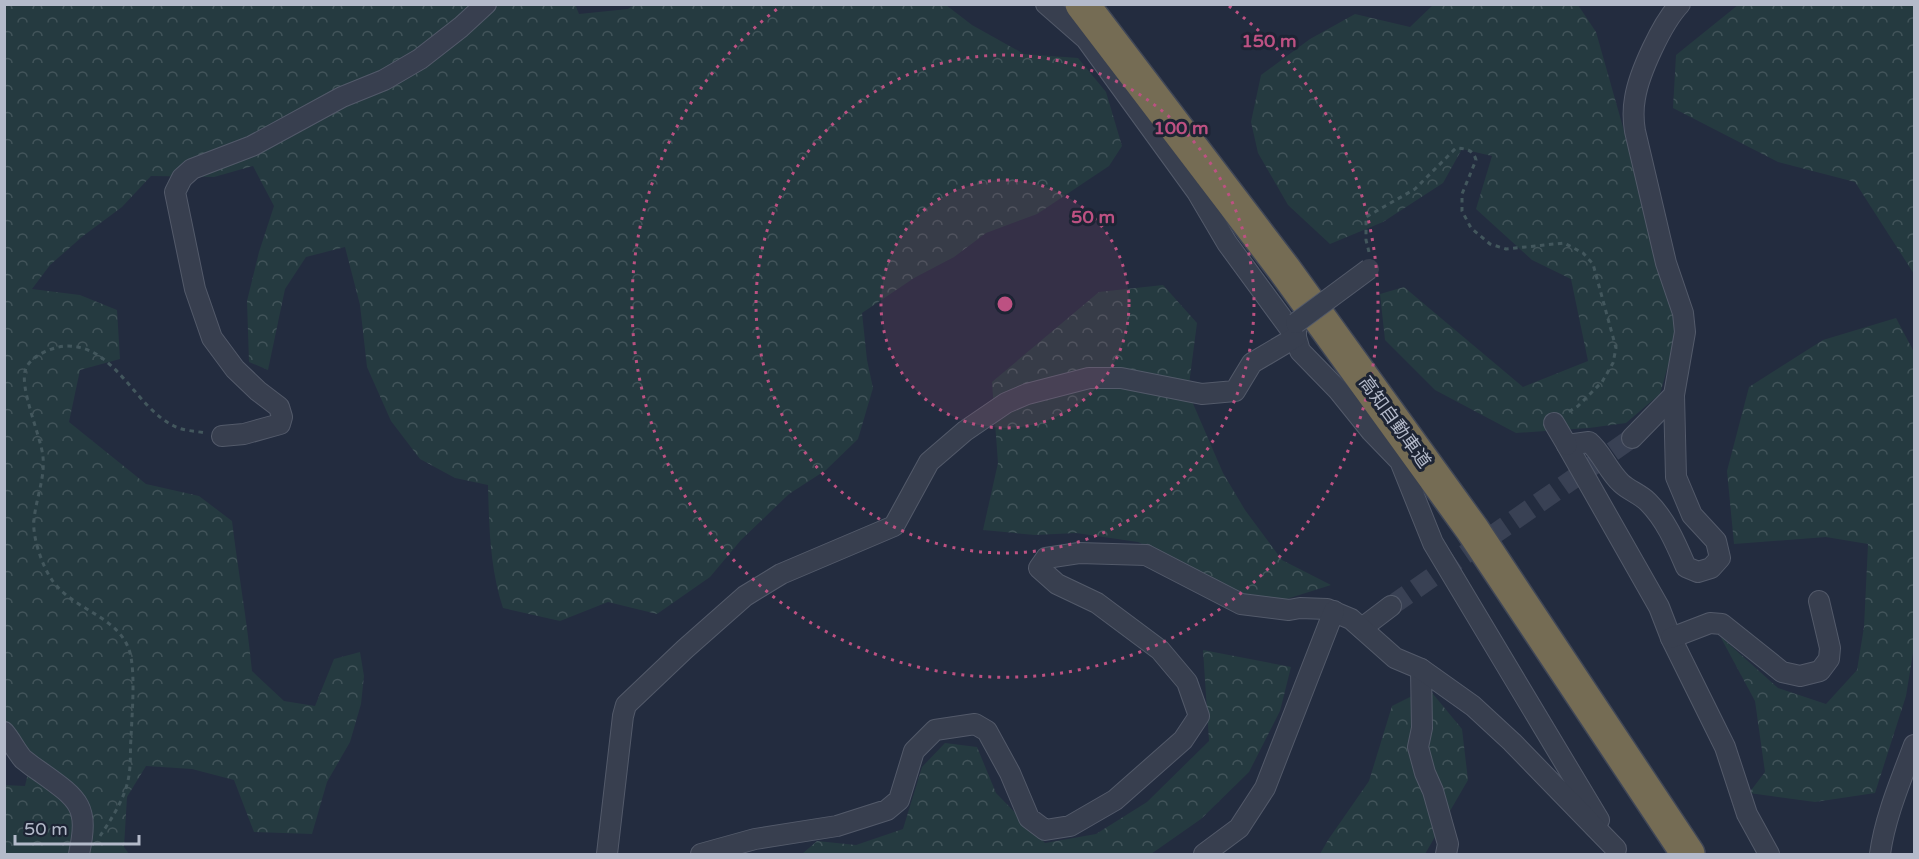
<svg xmlns="http://www.w3.org/2000/svg" width="1919" height="859" font-family="'Varela Round','Noto Sans JP',sans-serif">
  <style>
    .forest { fill: url(#forest-crowns) }
    .lines { fill: none; stroke-linecap: round; stroke-linejoin: round }
    .minor-tunnel { stroke: #394154; stroke-width: 20; stroke-dasharray: 20 10; stroke-linecap: butt }
    .minor-casing { stroke: #535a6a; stroke-width: 22 }
    .motorway-casing { stroke: #404757; stroke-width: 36 }
    .path { stroke: #43575d; stroke-width: 3; stroke-dasharray: 4.5 4.5; stroke-linecap: butt }
    .minor { stroke: #383f4f; stroke-width: 20 }
    .motorway { stroke: #756c54; stroke-width: 33 }
    .minor-bridge-casing { stroke: #535a6a; stroke-width: 22; stroke-linecap: butt }
    .minor-bridge { stroke: #383f4f; stroke-width: 20 }
    .ring { fill: none; stroke: #bd5182; stroke-width: 3; stroke-dasharray: 3 6 }
    .labels { text-anchor: middle; dominant-baseline: central; stroke-width: 6; stroke-linejoin: round; paint-order: stroke }
    .street-label { font-size: 18px; fill: #b4baca; stroke: #1d2434 }
    .centre { fill: #bd5182; stroke: #1d2434; stroke-width: 3 }
    .ring-label { font-size: 18px; text-anchor: middle; font-weight: bold; fill: #bd5182; stroke: #1d2434; stroke-width: 6; stroke-linejoin: round; paint-order: stroke }
  </style>
  <defs>
    <pattern id="forest-crowns" width="20" height="18" patternUnits="userSpaceOnUse" patternTransform="scale(1.5)"><rect width="20" height="18" fill="#253a40"/><path d="M2 6a3 3 0 1 1 6 0M12 15a3 3 0 1 1 6 0" fill="none" stroke="#42545a"/></pattern>
  </defs>
  <rect width="100%" height="100%" fill="#232c3f"/>
  <g class="forest">
    <path d="M575,4l4,10 49,-5 7,-5 311,1 26,20 52,29 54,4 28,34 16,54 -13,20 -72,48 -51,19 -32,24 -40,21 -52,35 5,47 6,28 -15,51 -32,31 -37,24 -48,46 -31,37 -53,37 -49,-12 -48,19 -57,-13c-13,-39 -14,-82 -15,-123l-33,-7 -35,-19 -29,-38 -24,-54 -7,-62 -15,-58 -39,10 -21,32 -17,81 -19,-8 -2,-61 12,-49 15,-46 -21,-40 -39,11 -63,-1 -29,31 -39,29 -33,29 -18,24 48,6 37,15 3,49 -40,11 -11,52 77,62 53,12 33,25c6,50 15,99 20,150l32,30 31,5 19,-47 26,-7 4,24 -3,28 -11,38 -23,40 -15,52 -58,-2 -20,-52 -42,-11 -46,-3 -19,31 -3,50 5,7h-124l-1,-69 21,1 7,-30 -28,-24 1,-727z"/>
    <polygon points="1433,5 1578,5 1596,32 1674,307 1674,344 1660,394 1626,423 1589,428 1516,433 1435,390 1385,340 1380,294 1404,287 1523,387 1588,361 1571,279 1532,260 1476,209 1492,156 1462,149 1443,183 1383,222 1330,244 1288,205 1258,153 1251,122 1261,75 1310,39 1355,14 1410,27"/>
    <polygon points="1738,5 1914,5 1914,274 1855,182 1778,162 1673,108 1676,55"/>
    <polygon points="1163,285 1197,323 1188,392 1223,473 1245,510 1282,560 1331,585 1268,605 1138,542 1076,533 1035,535 983,530 998,463 992,382 1099,292"/>
    <polygon points="1896,318 1914,352 1914,647 1906,696 1875,793 1815,802 1749,793 1765,772 1755,701 1720,636 1778,688 1826,704 1857,670 1864,627 1868,544 1826,537 1734,544 1727,471 1749,387 1823,340"/>
    <polygon points="1203,650 1291,667 1280,711 1249,772 1201,819 1151,854 802,854 817,841 856,845 903,829 922,767 945,743 977,747 996,793 1045,843 1096,834 1147,802 1209,741"/>
    <polygon points="1428,688 1462,729 1468,780 1425,854 1320,854 1328,840 1369,781 1392,706"/>
  </g>
  <g class="lines">
    <polyline class="minor-tunnel" points="1391,606 1632,438"/>
    <g class="minor-casing">
      <g id="minor">
        <polyline points="1046,4 1086,39 1197,192 1227,243 1296,337"/>
        <polyline points="1296,326 1296,337 1300,351 1338,390 1371,431 1400,461 1433,543 1599,820"/>
        <path d="M1674,395l2,82 16,38 24,26 4,17 -9,10 -13,4 -12,-5c-10,-23 -20,-47 -38,-65 -8,-8 -20,-12 -27,-19 -13,-12 -19,-30 -32,-41l-22,3 92,162 12,31 54,109 22,67 22,40"/>
        <polyline points="1554,423 1567,445"/>
        <polyline points="222,436 244,434 280,424 282,417 279,407 258,391 235,369 212,338 195,289 175,192 182,178 192,169 252,146 342,97 384,80 420,59 461,27 486,4"/>
        <path d="M1632,438l42,-43 11,-63 -2,-19 -17,-50 -31,-132c-2,-12 -2,-22 0,-33 4,-25 27,-75 45,-94"/>
        <polyline points="1362,628 1391,606"/>
        <polyline points="1671,638 1710,623 1722,624 1782,672 1800,676 1820,671 1829,659 1830,648 1819,601"/>
        <polyline points="1421,669 1422,728 1418,747 1425,773 1433,791 1448,844 1446,854"/>
        <path d="M4,732c7,8 12,19 19,27 6,5 13,10 19,14 38,27 47,34 37,81"/>
        <polyline points="607,854 623,716 626,705 685,649 745,596 781,574 894,526 929,462 965,431 1006,403 1027,394 1089,378 1121,378 1202,394 1235,391 1252,363 1296,337"/>
        <polyline points="701,854 755,839 837,826 887,810 899,800 914,751 935,730 975,724 987,731 1010,773 1029,818 1045,830 1070,826 1115,800 1183,740 1199,716 1187,682 1160,650 1097,603 1057,584 1039,568 1046,558 1079,553 1146,555 1241,604 1289,610 1300,608 1327,609 1351,619 1395,658 1421,669 1473,706 1512,742 1616,849"/>
        <polyline points="1204,854 1239,828 1265,788 1334,611"/>
        <path d="M1880,854c5,-37 21,-74 34,-109"/>
      </g>
    </g>
    <g class="motorway-casing">
      <polyline id="motorway" points="1082,4 1284,269 1472,529 1688,854"/>
    </g>
    <g class="path">
      <path d="M1369,252l-3,-12v-23l49,-28 41,-41c10,1 17,1 20,12l-14,34v17l9,17 19,16 16,5 58,-6 19,10 10,11 23,84 -3,15 -11,19 -24,24 -11,7"/>
      <path d="M100,836c12,-18 26,-39 29,-61 2,-12 1,-25 2,-37 1,-25 4,-57 0,-81 -8,-41 -57,-45 -79,-77 -10,-14 -20,-44 -18,-60 2,-22 11,-41 9,-63 -2,-21 -25,-71 -17,-89 6,-13 28,-22 42,-22 47,0 68,62 106,80 9,5 22,5 31,7"/>
    </g>
    <use href="#minor" class="minor"/>
    <use href="#motorway" class="motorway"/>
    <g class="minor-bridge-casing">
      <polyline id="minor-bridge" points="1296,323 1369,269"/>
    </g>
    <use href="#minor-bridge" class="minor-bridge"/>
  </g>
  <circle cx="1005" cy="304" r="124" fill="#bd5182" fill-opacity=".12"/>
  <g class="ring">
    <circle cx="1005" cy="304" r="124"/>
    <circle cx="1005" cy="304" r="249"/>
    <path d="M1229 6A373 373 0 1 1 781 6"/>
  </g>
  <g class="labels">
    <g class="street-label">
      <text transform="translate(1395 422) rotate(54)">高知自動車道</text>
    </g>
  </g>
  <circle cx="1005" cy="304" r="9" class="centre"/>
  <g class="ring-label">
    <text x="1269" y="47">150 m</text>
    <text x="1181" y="134">100 m</text>
    <text x="1093" y="223">50 m</text>
  </g>
  <rect width="1919" height="859" fill="none" stroke="#b4baca" stroke-width="12"/>
  <path d="M15 835v9h124v-9" fill="none" stroke="#b4baca" stroke-width="3"/>
  <text x="24" y="835" font-size="18" fill="#b4baca" stroke="#1d2434" stroke-width="4.5" paint-order="stroke">50 m</text>
</svg>
